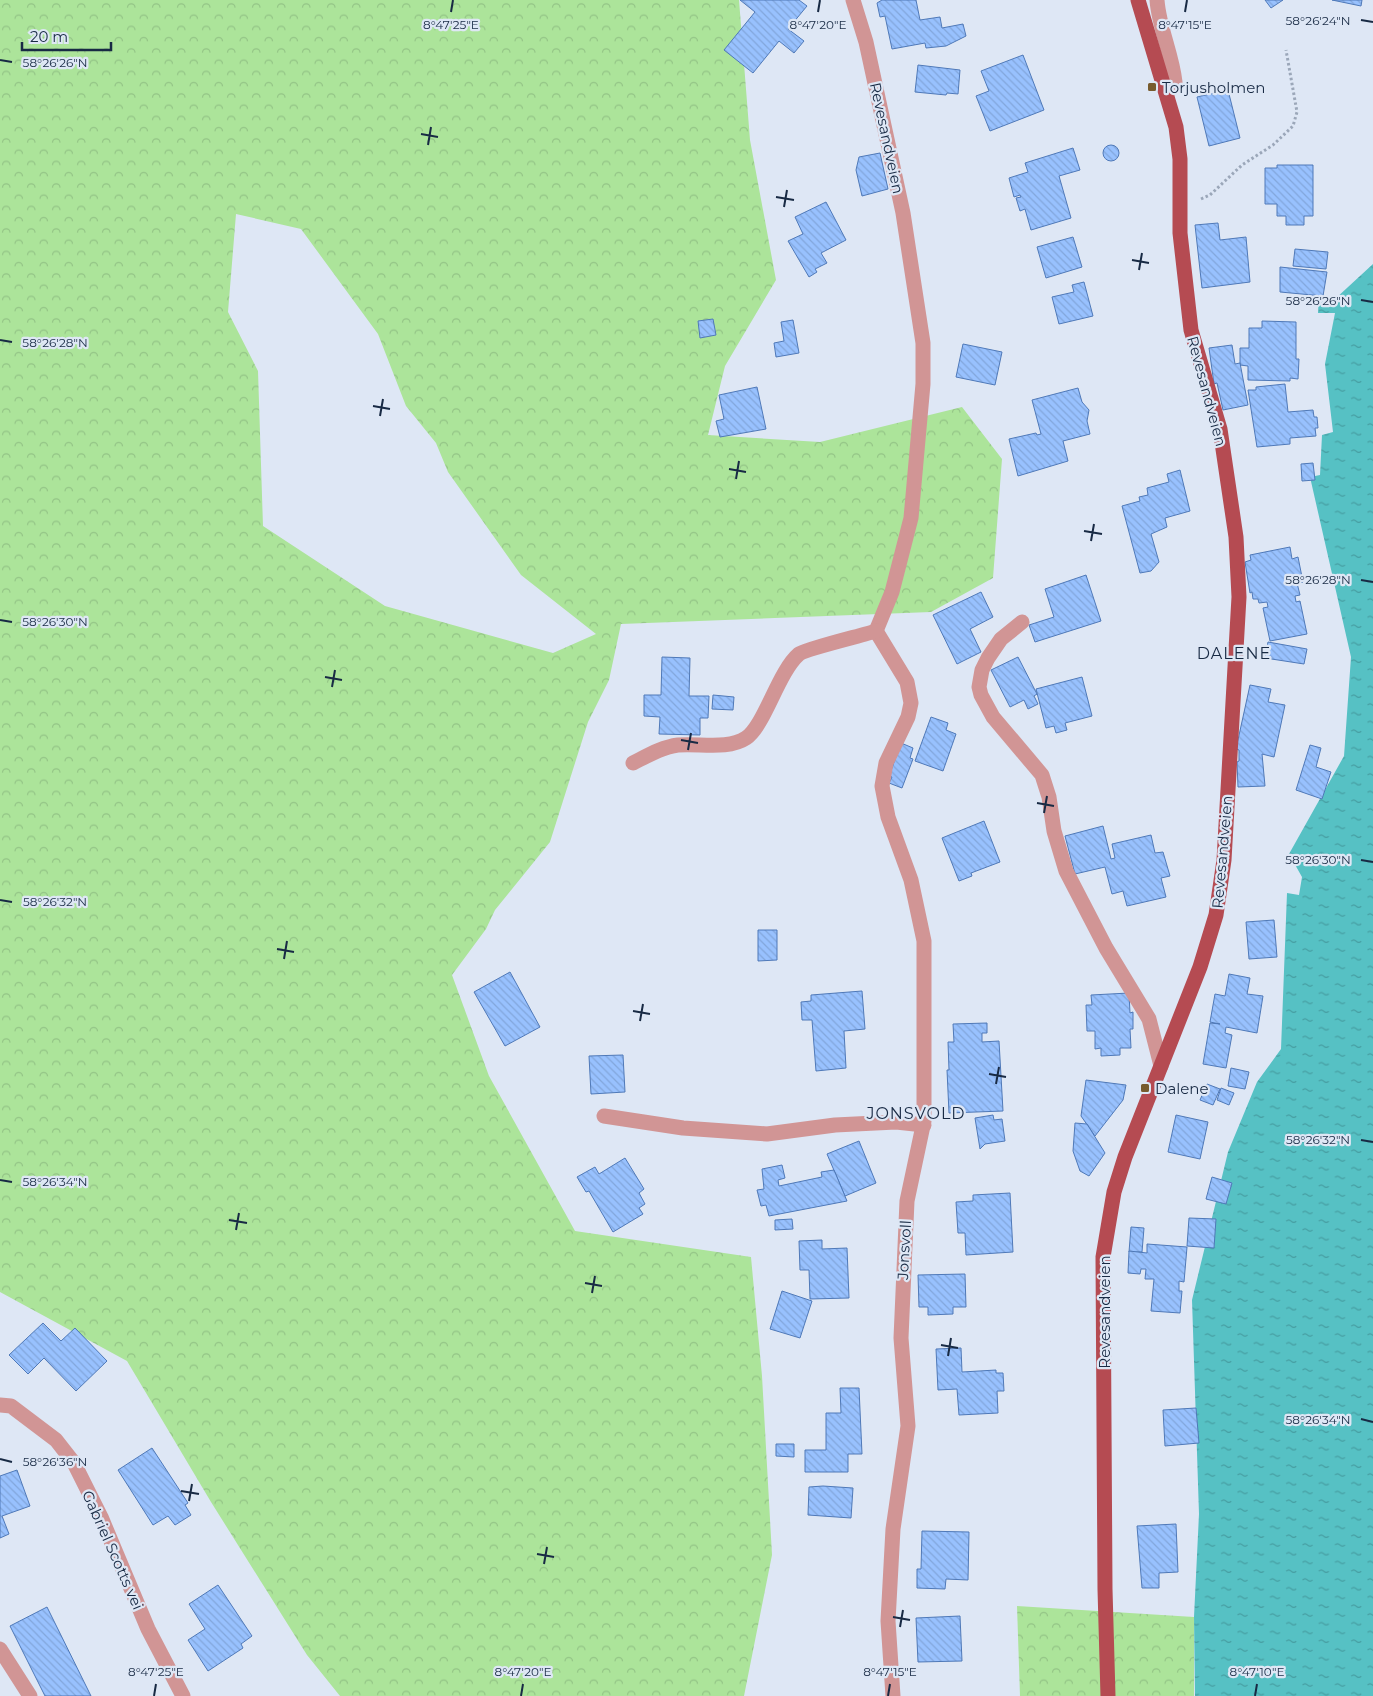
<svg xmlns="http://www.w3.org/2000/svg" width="1373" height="1696" font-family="Montserrat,sans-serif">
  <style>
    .forest { fill: url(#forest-crowns); fill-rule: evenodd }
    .water { fill: url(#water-ripples) }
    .building { fill: url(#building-back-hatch); stroke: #4f79b8 }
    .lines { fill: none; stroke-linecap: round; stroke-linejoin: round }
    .path { stroke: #9ba7b9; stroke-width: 3; stroke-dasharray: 2.5 2.5; stroke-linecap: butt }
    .minor { stroke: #d19595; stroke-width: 15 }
    .major { stroke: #b54b52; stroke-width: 15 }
    .ticks { fill: none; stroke: #182a44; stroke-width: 2 }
    .poi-dot { fill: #775b2e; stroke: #dee7f5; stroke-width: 2 }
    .labels { text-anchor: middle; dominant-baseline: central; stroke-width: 4.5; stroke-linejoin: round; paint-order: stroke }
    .poi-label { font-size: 15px; fill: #182a44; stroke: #dee7f5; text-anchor: start }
    .street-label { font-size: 15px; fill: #182a44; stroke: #dee7f5 }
    .neighbourhood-label { font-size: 16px; letter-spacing: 1px; fill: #182a44; stroke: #dee7f5 }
    .ticks-label { font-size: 12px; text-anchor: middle; fill: #182a44; stroke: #dee7f5; stroke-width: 4.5; stroke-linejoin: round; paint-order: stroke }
  </style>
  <defs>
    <pattern id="forest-crowns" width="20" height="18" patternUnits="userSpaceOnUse" patternTransform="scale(1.25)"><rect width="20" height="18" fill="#ace49a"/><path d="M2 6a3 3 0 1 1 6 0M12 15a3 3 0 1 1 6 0" fill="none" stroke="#93c486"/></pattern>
    <pattern id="water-ripples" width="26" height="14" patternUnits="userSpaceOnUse" patternTransform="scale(1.25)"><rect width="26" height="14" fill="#56c1c4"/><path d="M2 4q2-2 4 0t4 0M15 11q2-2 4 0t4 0" fill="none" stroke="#469da1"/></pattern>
    <pattern id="building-back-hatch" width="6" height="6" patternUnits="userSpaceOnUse" patternTransform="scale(1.25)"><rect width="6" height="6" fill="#98c1fe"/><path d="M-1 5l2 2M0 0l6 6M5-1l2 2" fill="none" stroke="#82a6db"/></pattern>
  </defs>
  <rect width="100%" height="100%" fill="#dee7f5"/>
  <g class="forest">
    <path d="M0,0h739l11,140 26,140 -51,86 -17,69 112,7 142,-35 40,52 -9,119 -62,34 -310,12 -12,56 -21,42 -38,120 -55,68 -9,19 -34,46 37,101 86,155 176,26 11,119 10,179 -28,141h-404l-33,-41 -96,-153 -84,-141 -127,-69zM236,214l65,15 77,105 28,72 30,37 12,29 73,103 75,59 -43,19 -168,-47 -122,-80 -5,-155 -30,-59z"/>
    <polygon points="1017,1606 1194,1617 1194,1696 1020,1696"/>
  </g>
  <polygon class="water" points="1373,264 1373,1696 1195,1696 1194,1617 1199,1514 1192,1300 1228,1152 1257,1082 1281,1049 1287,893 1299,895 1302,877 1289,854 1344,756 1351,657 1310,477 1320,475 1322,435 1333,432 1325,364 1335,313 1318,313 1319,295 1335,299"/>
  <g class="building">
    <polygon points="740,0 799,0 807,6 788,29 804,41 794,53 779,41 753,73 724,50 755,12"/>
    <polygon points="882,0 916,0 920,20 940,17 942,28 963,24 966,36 946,46 926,48 925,43 892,49 885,16 880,17 877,3"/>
    <polygon points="1265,0 1283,0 1271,8"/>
    <polygon points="1332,0 1362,0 1361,6"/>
    <polygon points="1023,55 1044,110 990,131 976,96 989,91 981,71"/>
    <polygon points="918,65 960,70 958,94 947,93 946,95 915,92"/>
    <polygon points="1228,90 1240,138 1209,146 1197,97"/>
    <circle cx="1111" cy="153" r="8"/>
    <polygon points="1073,148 1080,170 1059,176 1071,218 1031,230 1025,209 1020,211 1016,198 1021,197 1020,195 1014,197 1009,178 1028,172 1025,163"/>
    <polygon points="880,153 888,189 862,196 856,170 859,157"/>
    <polygon points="1277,165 1313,165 1313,216 1304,216 1304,225 1286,225 1286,216 1277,216 1277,204 1265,204 1265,168 1277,168"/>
    <polygon points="826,202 846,240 821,253 827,263 815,269 817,272 809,277 788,241 803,234 795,217"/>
    <polygon points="1218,223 1220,240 1246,237 1250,282 1202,288 1195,225"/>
    <polygon points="1073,237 1082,267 1046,278 1037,247"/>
    <polygon points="1295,249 1328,252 1326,269 1293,266"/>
    <polygon points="1280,267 1327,272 1323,296 1280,292"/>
    <polygon points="1084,282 1093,316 1059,324 1052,297 1074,292 1072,285"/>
    <polygon points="713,319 716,335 700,338 698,321"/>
    <polygon points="793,320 799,353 776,357 774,343 784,341 781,322"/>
    <polygon points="1262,321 1296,322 1296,359 1299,359 1298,379 1290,378 1290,381 1248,380 1248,366 1240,365 1240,348 1249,348 1249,328 1262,328"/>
    <polygon points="963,344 1002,352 995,385 956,377"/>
    <polygon points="1232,345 1235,364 1240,363 1248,405 1223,410 1217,383 1214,384 1209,348"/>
    <polygon points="1285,384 1288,412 1313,410 1314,417 1317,417 1318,428 1315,428 1316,436 1290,438 1290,444 1257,447 1248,390 1256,390 1256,387"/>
    <polygon points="757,387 766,429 720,437 716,421 724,419 719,395"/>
    <polygon points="1078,388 1082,402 1089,410 1087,421 1090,434 1063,441 1068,461 1018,476 1009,439 1036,433 1037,435 1041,434 1032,400"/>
    <polygon points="1313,463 1315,480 1302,481 1301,464"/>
    <polygon points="1180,470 1190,511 1165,518 1167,527 1151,534 1159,562 1151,571 1140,573 1122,506 1140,501 1139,497 1148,495 1147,488 1169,482 1167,474"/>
    <polygon points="1290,547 1292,559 1298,557 1303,582 1297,583 1300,595 1295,596 1296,602 1300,601 1307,634 1270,641 1263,608 1268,607 1267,602 1259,603 1258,599 1253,599 1252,592 1250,593 1245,562 1251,560 1250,555"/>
    <polygon points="1086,575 1101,621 1035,642 1029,625 1054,617 1045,589"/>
    <polygon points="981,592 993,617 970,629 981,652 957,664 933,615"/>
    <polygon points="1268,642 1307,649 1304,664 1265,658"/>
    <polygon points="662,657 690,658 689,696 709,696 708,718 700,718 700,735 659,734 660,717 644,716 644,695 661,695"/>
    <polygon points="1018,657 1037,694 1034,696 1038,704 1028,709 1024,700 1010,707 991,670"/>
    <polygon points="1082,677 1092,716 1065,723 1067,730 1056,733 1054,726 1046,728 1036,689"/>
    <polygon points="1250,685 1271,689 1268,702 1285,705 1274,757 1262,754 1265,786 1238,787 1237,762 1239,761 1239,750 1236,749"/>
    <polygon points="713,695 734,697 733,710 712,709"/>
    <polygon points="931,717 948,723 946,730 956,734 943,771 915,761"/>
    <polygon points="901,743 913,748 910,758 913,759 902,788 889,783 892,777 889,776"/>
    <polygon points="1310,745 1321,748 1316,767 1331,772 1322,799 1296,790"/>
    <polygon points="984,821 1000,862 971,873 972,876 959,881 942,838"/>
    <polygon points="1103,826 1111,859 1115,858 1112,844 1151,835 1155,853 1163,852 1170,876 1161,878 1166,897 1127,906 1123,891 1112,894 1105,867 1075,874 1065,836"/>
    <polygon points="1274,920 1277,957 1249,959 1246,922"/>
    <polygon points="758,930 777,930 777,960 758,961"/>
    <polygon points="510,972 540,1027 505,1046 474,992"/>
    <polygon points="1229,974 1250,978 1247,994 1263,996 1257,1033 1226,1027 1225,1033 1232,1035 1226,1068 1203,1064 1210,1023 1220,1024 1210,1022 1215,994 1225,996"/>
    <polygon points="862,991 865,1029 844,1031 846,1068 816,1071 812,1020 802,1020 801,1002 811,1001 811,995"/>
    <polygon points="1129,993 1130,1013 1133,1012 1133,1029 1130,1029 1131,1048 1120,1048 1120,1055 1101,1056 1101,1048 1095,1049 1095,1031 1087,1031 1086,1005 1092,1005 1091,995"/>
    <polygon points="987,1023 987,1033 982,1033 982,1042 999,1041 1003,1111 949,1113 947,1070 949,1070 948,1042 954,1042 953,1024"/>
    <polygon points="623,1055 625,1092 591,1094 589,1056"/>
    <polygon points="1231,1068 1249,1072 1245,1089 1228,1086"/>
    <polygon points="1086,1080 1126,1085 1123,1100 1095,1136 1081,1116"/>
    <polygon points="1207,1084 1220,1089 1213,1105 1200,1100"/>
    <polygon points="1221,1088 1234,1093 1229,1105 1217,1100"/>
    <polygon points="993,1115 994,1120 1002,1119 1005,1141 985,1144 980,1149 975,1118"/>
    <polygon points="1176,1115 1208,1122 1200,1159 1168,1152"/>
    <polygon points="1075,1123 1087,1124 1105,1153 1089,1176 1080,1171 1073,1151"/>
    <polygon points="859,1141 876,1183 845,1196 827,1154"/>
    <polygon points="625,1158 644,1189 639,1193 645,1204 639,1208 643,1214 613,1232 589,1191 586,1192 577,1177 595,1167 599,1174"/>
    <polygon points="782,1165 785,1178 778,1180 779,1186 822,1177 821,1172 834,1170 847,1201 769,1216 766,1205 761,1206 757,1190 764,1189 762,1169"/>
    <polygon points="1212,1177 1232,1183 1226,1204 1206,1199"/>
    <polygon points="1010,1193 1013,1252 966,1255 965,1233 958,1233 956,1202 973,1201 973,1195"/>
    <polygon points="1189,1218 1216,1219 1214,1248 1187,1246"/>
    <polygon points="792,1219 793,1229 775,1230 775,1220"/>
    <polygon points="1131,1227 1144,1228 1142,1252 1129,1252"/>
    <polygon points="822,1240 822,1249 847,1248 849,1298 810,1299 809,1270 800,1270 799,1241"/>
    <polygon points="1147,1244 1187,1247 1184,1282 1179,1281 1179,1291 1182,1291 1180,1313 1151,1311 1154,1279 1145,1279 1146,1269 1141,1269 1140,1274 1128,1273 1129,1251 1147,1253"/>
    <polygon points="965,1274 966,1307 953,1307 953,1314 928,1315 928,1307 919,1307 918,1275"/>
    <polygon points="782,1291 812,1301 800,1338 770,1329"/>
    <polygon points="43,1323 61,1341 75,1328 107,1361 76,1391 44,1358 28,1374 9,1355"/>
    <polygon points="961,1348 962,1372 996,1370 996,1373 1003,1373 1004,1391 997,1391 998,1413 959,1415 957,1389 938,1390 936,1349"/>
    <polygon points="840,1388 859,1388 862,1454 848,1454 848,1472 805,1472 805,1450 826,1450 826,1413 841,1413"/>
    <polygon points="1196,1408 1199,1443 1165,1446 1163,1410"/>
    <polygon points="776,1444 794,1444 794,1457 776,1456"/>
    <polygon points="152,1448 188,1503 185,1505 191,1515 175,1525 168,1516 153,1525 118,1470"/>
    <polygon points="17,1470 30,1506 2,1516 9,1534 0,1538 0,1476"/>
    <polygon points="823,1486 853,1488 851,1518 808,1515 809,1487"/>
    <polygon points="1176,1524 1178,1572 1159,1573 1159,1588 1142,1588 1137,1526"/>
    <polygon points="922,1531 969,1532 968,1580 946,1579 945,1589 917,1588 917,1569 921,1569"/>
    <polygon points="218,1585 252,1636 241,1644 243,1648 208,1671 188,1640 205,1629 189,1604"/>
    <polygon points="47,1607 91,1696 45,1696 10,1626"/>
    <polygon points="960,1616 962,1661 918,1662 916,1618"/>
  </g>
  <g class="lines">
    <polyline class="path" points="1201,199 1210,195 1242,165 1273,145 1293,126 1297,112 1286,50"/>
    <g class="minor">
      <polyline points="853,0 866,42 903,213 923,343 923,384 911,518 892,592 876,631"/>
      <path d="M1157,0c2,28 15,54 18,82l-8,11"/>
      <polyline points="1022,622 1001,639 988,658 982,670 979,687 981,695 993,717 1042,775 1049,797 1054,831 1066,871 1106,948 1149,1019 1161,1066"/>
      <polyline points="876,631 907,682 911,703 908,717 886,763 882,786 888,817 911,880 924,941 924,1121 907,1201 901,1338 908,1426 893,1529 888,1621 893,1696"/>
      <path d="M633,763c14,-7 29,-16 45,-18 21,-2 50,5 68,-7 19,-13 32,-66 53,-84 6,-5 65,-19 77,-23"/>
      <polyline points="604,1116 683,1128 767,1134 835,1125 896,1122 924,1125"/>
      <polyline points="0,1405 11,1406 56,1440 74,1463 101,1517 148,1629 183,1696"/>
      <polyline points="0,1649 30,1696"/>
    </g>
    <polyline class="major" points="1108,1696 1105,1589 1103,1257 1114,1192 1125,1157 1200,967 1216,915 1224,860 1239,597 1236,537 1220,429 1191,330 1180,233 1180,159 1176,127 1138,0"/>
  </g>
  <path class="ticks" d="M451,12l2,-12M818,12l2,-12M1185,12l2,-12M1361,20l12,2M0,60l12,2M421,134l17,3M428,145l3,-18M776,197l18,3M784,207l3,-17M1132,260l17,3M1139,270l3,-17M1361,300l12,2M0,340l12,2M373,406l17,3M380,416l3,-17M729,469l17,3M736,479l3,-18M1084,531l18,3M1091,541l3,-17M1361,580l12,2M0,620l12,2M325,677l17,3M332,687l3,-17M681,740l17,3M688,750l3,-17M1037,803l17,3M1044,813l3,-17M1361,860l12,2M0,900l12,2M277,949l17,3M284,959l3,-18M633,1011l17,3M640,1021l3,-17M989,1074l17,3M996,1084l3,-17M1361,1140l12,2M0,1180l12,2M229,1220l18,3M236,1230l3,-17M585,1283l17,3M592,1293l3,-17M941,1345l17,3M948,1356l3,-18M1361,1419l12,3M0,1459l12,3M181,1491l18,3M189,1501l3,-17M537,1554l17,3M544,1564l3,-17M893,1617l17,3M900,1627l3,-17M154,1696l2,-12M521,1696l2,-12M888,1696l2,-12M1255,1696l2,-12"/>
  <g class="poi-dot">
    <rect x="1147" y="82" width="10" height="10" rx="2.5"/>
    <rect x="1140" y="1083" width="10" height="10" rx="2.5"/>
  </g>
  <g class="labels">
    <g class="poi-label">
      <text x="1162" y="87">Torjusholmen</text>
      <text x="1155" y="1088">Dalene</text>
    </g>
    <g class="street-label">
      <text transform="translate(887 138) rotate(78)">Revesandveien</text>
      <text transform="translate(1207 391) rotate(75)">Revesandveien</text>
      <text transform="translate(1222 852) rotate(-85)">Revesandveien</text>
      <text transform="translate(904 1250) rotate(-87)">Jonsvoll</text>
      <text transform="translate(1104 1312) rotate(-90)">Revesandveien</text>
      <text transform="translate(113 1550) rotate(66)">Gabriel Scotts vei</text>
    </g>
    <g class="neighbourhood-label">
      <text x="1234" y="653">DALENE</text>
      <text x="916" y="1113">JONSVOLD</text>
    </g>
  </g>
  <g class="ticks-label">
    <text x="1318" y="25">58°26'24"N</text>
    <text x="451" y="29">8°47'25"E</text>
    <text x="818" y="29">8°47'20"E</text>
    <text x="1185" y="29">8°47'15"E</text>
    <text x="55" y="67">58°26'26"N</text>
    <text x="1318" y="305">58°26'26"N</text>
    <text x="55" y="347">58°26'28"N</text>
    <text x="1318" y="584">58°26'28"N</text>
    <text x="55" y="626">58°26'30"N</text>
    <text x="1318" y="864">58°26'30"N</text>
    <text x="55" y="906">58°26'32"N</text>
    <text x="1318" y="1144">58°26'32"N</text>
    <text x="55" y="1186">58°26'34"N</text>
    <text x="1318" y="1424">58°26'34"N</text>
    <text x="55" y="1466">58°26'36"N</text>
    <text x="156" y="1676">8°47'25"E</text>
    <text x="523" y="1676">8°47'20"E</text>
    <text x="890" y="1676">8°47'15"E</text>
    <text x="1257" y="1676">8°47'10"E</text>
  </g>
  <path d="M22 42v8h89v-8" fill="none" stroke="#182a44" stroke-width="2.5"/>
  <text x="30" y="42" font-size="15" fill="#182a44" stroke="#dee7f5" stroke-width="4" paint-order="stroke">20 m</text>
</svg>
